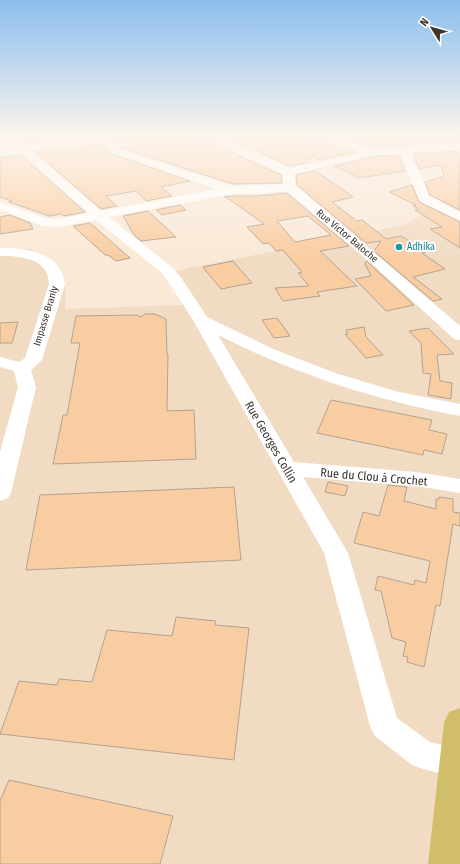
<svg xmlns="http://www.w3.org/2000/svg" width="460" height="864" font-family="'Fira Sans Condensed',sans-serif">
  <style>
    .built { fill: #f2dbc3 }
    .green { fill: #afeab2 }
    .building { fill: #f9cda2; stroke: #b3a292; fill-rule: evenodd }
    .lines { fill: none; stroke-linecap: round; stroke-linejoin: round }
    .minor { fill: #fff; fill-rule: evenodd }
    .major { fill: #d1be6a; fill-rule: evenodd }
    .culture-dot { fill: #0f9aa8; stroke: #fff; stroke-width: 1.5 }
    .labels { text-anchor: middle; dominant-baseline: central; stroke-width: 4; stroke-linejoin: round; paint-order: stroke }
    .far-street-label { font-size: 10px; fill: #3d362f; stroke: #fff }
    .far-culture-label { font-size: 10px; fill: #0d838f; stroke: #fff; text-anchor: start }
    .street-label { font-size: 12px; fill: #3d362f; stroke: #fff }
  </style>
  <rect width="100%" height="100%" fill="#fae9d7"/>
  <polygon class="built" points="460,200 460,864 0,864 0,251 30,249 47,258 65,283 65,309 182,305 175,271 404,225 440,205"/>
  <polygon class="green" points="460,138 460,143 423,146 419,144 425,142 417,139"/>
  <g class="building">
    <polygon points="19,138 41,138 44,141 25,144"/>
    <polygon points="110,138 206,138 207,141 281,175 282,183 233,184 121,148"/>
    <polygon points="226,138 313,138 315,141 356,152 320,160 312,156 309,162 290,166"/>
    <polygon points="340,138 396,138 413,145 375,147"/>
    <polygon points="99,144 112,154 190,181 161,187 172,196 146,201 136,191 106,196 117,206 101,209 35,152 55,148 58,151"/>
    <polygon points="456,151 460,156 460,210 430,195 425,182 444,176 441,165 419,169 413,154"/>
    <polygon points="21,155 85,212 64,216 61,214 49,216 9,202 12,201 0,197 0,158"/>
    <polygon points="376,156 399,156 405,171 359,178 334,166"/>
    <polygon points="315,171 351,195 350,195 353,197 332,202 357,221 362,220 386,239 401,236 426,252 422,253 445,269 413,277 442,299 433,301 374,251 381,241 366,243 297,185 296,175"/>
    <polygon points="412,185 419,202 460,222 460,248 430,229 442,227 415,210 419,209 413,206 416,205 389,192"/>
    <path d="M287,193l62,53 -29,5 37,35 -40,6 3,4 -37,5 -8,-13 34,-2 -11,-13 4,-1 -19,-22 -7,1 -7,-8 -6,1 -16,-17 17,-3 -38,-27h-2l8,-1h25zM308,216l23,19 -36,7 -18,-21z"/>
    <polygon points="180,205 186,210 162,215 156,210"/>
    <polygon points="148,211 176,237 141,241 134,235 123,216"/>
    <polygon points="10,215 30,223 33,229 0,234 0,217"/>
    <polygon points="90,223 130,258 116,261 108,255 105,255 73,226"/>
    <polygon points="233,261 252,283 221,289 203,267"/>
    <polygon points="367,261 372,266 414,305 386,311 355,279 371,276 365,264"/>
    <polygon points="145,314 155,314 166,319 167,355 168,355 167,411 194,410 196,459 53,464 63,415 67,415 80,343 71,343 76,316 137,315 141,317"/>
    <polygon points="277,318 290,336 274,338 262,320"/>
    <polygon points="18,322 12,343 0,343 0,323"/>
    <polygon points="364,327 366,337 383,355 366,358 345,334 348,334 346,330"/>
    <polygon points="428,328 454,354 437,355 440,381 452,383 451,399 428,395 431,374 423,373 421,343 409,331"/>
    <polygon points="331,400 432,420 429,430 447,434 442,454 424,450 423,455 317,433"/>
    <polygon points="328,482 348,486 345,496 325,492"/>
    <polygon points="388,485 407,487 404,501 436,509 436,499 439,499 439,497 453,499 453,512 460,513 460,526 453,524 440,606 436,605 424,667 407,662 408,657 403,656 406,642 392,638 381,591 375,590 378,576 414,585 415,580 426,583 430,561 354,543 363,512 379,516"/>
    <polygon points="234,487 241,560 26,570 40,495"/>
    <polygon points="176,617 216,621 215,625 249,628 234,760 0,734 19,681 57,685 59,679 92,682 107,630 172,636"/>
    <polygon points="9,780 173,816 160,864 0,864 0,801"/>
  </g>
  <g class="lines">
    <g class="minor">
      <path d="M5,138h12l8,8 39,-8h22l-5,3 -49,10 69,60 115,-22 -104,-36 -17,-15h12l13,11 113,37 51,-2 -2,-10 -74,-34 -1,-2h15l68,30 72,-16 -47,-12 -1,-2h19l42,11 85,-6v6l-49,4 18,43 31,16v9l-40,-20 -20,-47 -24,1 -82,19 2,12 164,140v14l-6,-1 -81,-74 -86,-74 -30,3h-25l-123,23 64,51 9,11 25,38 66,32 65,25 61,18 61,12v12c-85,-16 -165,-42 -242,-81l76,127 122,10 44,7v14l-44,-7 -113,-9 45,76 49,165 33,24 30,7v26l-4,2 -33,-8 -11,-4 -37,-29 -5,-10 -46,-173 -131,-233 -30,-46 -67,-54 -38,7 -15,-1 -43,-16v-8l45,16 13,1 30,-6 -67,-60 -21,4v-6l15,-3z"/>
      <path d="M0,248c26,0 61,4 65,36l-23,76 -11,10 5,17 -25,106 -3,5 -8,3v-49l18,-65 -4,-16 -14,-4v-10l19,5 6,-4 24,-74c-1,-26 -28,-28 -49,-28z"/>
    </g>
    <polygon class="major" points="460,708 460,864 428,864 444,723 449,712"/>
  </g>
  <linearGradient id="sky" x2="0" y2="1"><stop stop-color="#8bbeee"/><stop offset="0.53" stop-color="#fdf5ed"/><stop offset="1" stop-color="#fdf5ed" stop-opacity="0"/></linearGradient>
  <rect width="460" height="259" fill="url(#sky)"/>
  <circle class="culture-dot" cx="399" cy="247" r="4"/>
  <g class="labels">
    <g class="far-street-label">
      <text transform="translate(347 236) rotate(40)">Rue Victor Baloche</text>
      <text transform="translate(46 316) rotate(-73)">Impasse Branly</text>
    </g>
    <g class="far-culture-label">
      <text x="407" y="247">Adhika</text>
    </g>
    <g class="street-label">
      <text transform="translate(271 442) rotate(60)">Rue Georges Collin</text>
      <text transform="translate(374 477) rotate(5)">Rue du Clou à Crochet</text>
    </g>
  </g>
  <g transform="translate(432 28) rotate(307)" stroke="#ffffff" stroke-width="3" paint-order="stroke">
  <path d="M0-3L7 15L0 10L-7 15Z" fill="#3d362f"/>
  <text y="-6" font-size="11" font-weight="bold" text-anchor="middle" fill="#3d362f">N</text>
  </g>
</svg>
